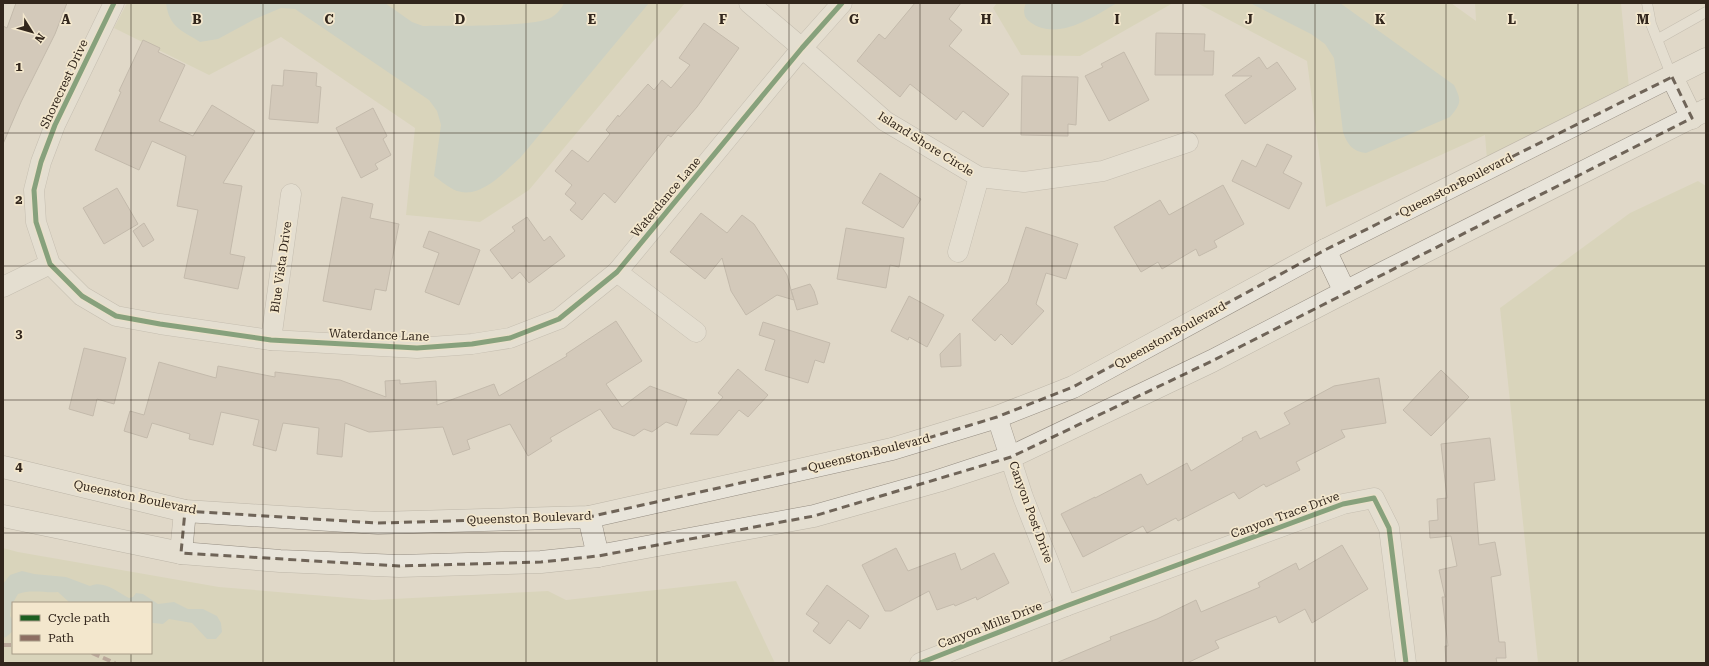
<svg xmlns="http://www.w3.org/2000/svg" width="1709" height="666" font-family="'Roboto Serif',serif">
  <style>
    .green { fill: #d1cfab; fill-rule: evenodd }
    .water { fill: #b4c5ba }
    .building { fill: #c4b6a9; stroke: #a09488 }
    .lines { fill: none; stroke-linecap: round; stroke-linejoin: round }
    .service-casing { stroke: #a59d92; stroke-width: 11 }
    .minor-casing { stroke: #a59d92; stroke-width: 21 }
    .secondary-casing { stroke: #958d82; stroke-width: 23 }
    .service { stroke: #e8e4da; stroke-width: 10 }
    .minor { stroke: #e8e4da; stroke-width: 20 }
    .secondary { stroke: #e8e4da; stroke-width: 22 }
    .quiet { stroke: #8d6e63; stroke-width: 4; stroke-dasharray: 8 4; stroke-linecap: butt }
    .cycleway-casing { stroke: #f3e7cd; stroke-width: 8 }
    .cycleway { stroke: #1b5e20; stroke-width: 5 }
    .marked { fill: none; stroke: #6f6458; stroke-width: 3; stroke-dasharray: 8 5; stroke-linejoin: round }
    .grid { fill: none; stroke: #32261c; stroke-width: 1; stroke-opacity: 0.55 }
    .labels { text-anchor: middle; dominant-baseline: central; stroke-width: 3.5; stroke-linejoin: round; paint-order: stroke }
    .street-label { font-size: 12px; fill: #32261c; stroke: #f3e7cd }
    .grid-label { font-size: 13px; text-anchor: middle; font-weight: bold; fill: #32261c; stroke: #f3e7cd; stroke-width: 3.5; stroke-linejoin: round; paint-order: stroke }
  </style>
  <rect width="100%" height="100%" fill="#e0d8c8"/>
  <g class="green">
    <polygon points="127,3 685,3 529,190 480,222 406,215 415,128 281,37 209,75 114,28"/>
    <polygon points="997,3 1173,3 1080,56 1021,55 993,8"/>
    <polygon points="1197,3 1451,3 1476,21 1475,3 1621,3 1629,88 1487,160 1485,135 1326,207 1307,61"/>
    <polygon points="1698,181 1706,186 1706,663 1538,663 1500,308 1630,213"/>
    <path d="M3,548l15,4 201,35 154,13 175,-9 18,9 170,-19 39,82h-772zM13,603h138v50h-138z"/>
  </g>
  <g class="water">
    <path d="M166,3h219l27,19 11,4c25,-1 113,2 129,-9 6,-4 9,-8 12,-14h85l-129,155c-16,14 -39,41 -63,33 -8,-3 -16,-10 -23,-15l7,-51 -4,-14 -8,-11 -134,-91 -14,-1 -26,11 -37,20 -18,3c-19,-12 -31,-15 -34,-39z"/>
    <path d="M1026,3h91c-24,14 -60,39 -87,19 -7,-5 -7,-12 -4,-19z"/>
    <path d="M1250,3h90l114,82c8,16 7,19 -4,32l-84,36c-13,-1 -19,-9 -23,-21l-9,-74 -9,-14 -14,-10z"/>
    <path d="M22,571l12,3 32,3 24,9c14,-6 27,6 39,12l4,-1 3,-4 7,1 15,10 16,-2 14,7h15l14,7 4,7 1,9 -6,7h-9l-15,-16 -23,-4 -6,5 -10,-1 -2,-1v-19h-81l-12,-11c-14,1 -27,-3 -40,2l-7,12 -1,10 3,5v10l-7,6 -3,1v-54l7,-9z"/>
  </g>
  <g class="building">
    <polygon points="16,3 67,3 55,34 21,102 3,144 3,26 7,28"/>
    <polygon points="915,3 961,3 949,19 962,30 949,46 1009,94 983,127 963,111 956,120 910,84 900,97 857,61 879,34 885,39"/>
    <polygon points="704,23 739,48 697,107 671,137 668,135 615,203 604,193 582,220 570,210 576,203 565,194 572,185 555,171 572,150 588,162 610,134 606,130 618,115 619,117 648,84 654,90 662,80 671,88 690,65 679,58"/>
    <polygon points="1156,33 1205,34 1204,51 1214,51 1213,75 1155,75"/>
    <polygon points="143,40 160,48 158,52 185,65 159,121 193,136 212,105 255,131 223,183 242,186 230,254 245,257 238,289 184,278 198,210 177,206 186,156 152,141 139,170 95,150 121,92 119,91"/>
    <polygon points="1124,52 1149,100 1109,121 1085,76 1103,67 1101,64"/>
    <polygon points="1259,57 1267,69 1277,62 1296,89 1245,124 1225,95 1252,76 1232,76"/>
    <polygon points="284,70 317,73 316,86 321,87 318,123 269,119 272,85 283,86"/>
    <polygon points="1022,76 1078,77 1076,125 1068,124 1068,136 1021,135"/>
    <polygon points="373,108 387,136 383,139 391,155 375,164 378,169 361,178 336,128"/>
    <polygon points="1267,144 1292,156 1283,173 1302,183 1289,209 1232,181 1242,160 1256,167"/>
    <polygon points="880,173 921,199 903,228 862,203"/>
    <polygon points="1223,185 1244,224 1214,241 1217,247 1199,256 1196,249 1162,269 1158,262 1141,272 1114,227 1160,200 1169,215"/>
    <polygon points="117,188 138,224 104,244 83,208"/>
    <polygon points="342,197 373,204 370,218 399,224 386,291 375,289 371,310 323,301"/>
    <polygon points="701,213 727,233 742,215 754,224 787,275 791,290 810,284 814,291 818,304 797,310 791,290 794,300 777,295 746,315 731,291 722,258 705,279 670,252"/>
    <polygon points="527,217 544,241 550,236 565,256 529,283 520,272 512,279 490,250 515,231 512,227"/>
    <polygon points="144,223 154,240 143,247 133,231"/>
    <polygon points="1026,227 1078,244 1066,279 1046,273 1036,304 1044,311 1012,345 1001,334 995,341 972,320 1008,282"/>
    <polygon points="846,228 904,238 899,267 890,265 886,288 837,279"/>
    <polygon points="429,231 480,250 459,305 425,292 439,253 423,247"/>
    <polygon points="909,296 944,315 927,347 909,337 908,340 891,331"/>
    <polygon points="616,321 642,361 606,384 622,407 650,386 687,400 677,426 666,422 652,432 644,429 634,436 613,428 600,409 550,438 552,441 528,456 510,424 467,440 470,449 453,455 443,427 369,432 345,423 342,457 317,454 319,428 283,423 276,451 253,445 259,420 221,412 213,445 189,439 190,434 152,423 147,438 124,431 130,411 144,415 159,362 216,378 218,366 275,377 275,372 340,380 386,397 385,381 400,380 400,384 436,381 437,405 494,384 499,396 567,356 566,354"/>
    <polygon points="763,322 830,343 824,363 815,360 808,383 765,370 775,340 759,335"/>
    <polygon points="960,333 961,366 941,367 940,354"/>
    <polygon points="84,348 126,358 114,404 97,399 93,416 69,409"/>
    <polygon points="738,369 768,395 748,417 739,410 718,435 690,434 723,397 718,393"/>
    <polygon points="1441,370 1469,397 1431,436 1403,410"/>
    <polygon points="1379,378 1386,423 1341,430 1345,437 1296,462 1300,470 1266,487 1264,484 1239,499 1234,492 1178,521 1176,518 1147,533 1143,526 1083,557 1061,514 1095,497 1095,498 1141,474 1147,485 1187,463 1191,471 1243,440 1242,438 1256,431 1260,439 1290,424 1284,413 1334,386"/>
    <polygon points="1490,438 1495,480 1474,483 1479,545 1495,542 1501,575 1491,577 1499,642 1505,642 1506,658 1496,658 1497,663 1446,663 1445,646 1448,646 1442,597 1445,597 1439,570 1457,566 1451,536 1430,538 1429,521 1438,520 1437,499 1447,498 1441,444"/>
    <polygon points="1342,545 1368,589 1312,623 1305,609 1279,623 1276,616 1215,641 1219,648 1187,663 1056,663 1111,640 1110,637 1157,619 1196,600 1201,612 1260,587 1258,583 1296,563 1299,570"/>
    <polygon points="896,548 908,571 955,553 961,570 994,553 1009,583 977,600 976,597 955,606 954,604 937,610 929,591 891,611 885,611 862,565"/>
    <polygon points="827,585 869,616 860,629 848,620 830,644 813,631 819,623 806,614"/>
  </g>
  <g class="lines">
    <g class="service-casing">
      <g id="service">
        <polyline points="1647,3 1651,24 1672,77"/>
        <polyline points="1658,39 1706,12"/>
      </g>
    </g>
    <g class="minor-casing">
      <g id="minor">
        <polyline points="114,3 55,125 41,162 34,190 36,222 50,264 82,296 116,316 160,324 271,340 417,348 472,344 510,338 559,319 617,272 802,48 842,3"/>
        <polyline points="749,3 802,48 885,121 979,177 1024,182 1103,171 1188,142"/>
        <polyline points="958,252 979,177"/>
        <polyline points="617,272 696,332"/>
        <polyline points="3,287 50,264"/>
        <polyline points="271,340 291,194"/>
        <polyline points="997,417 1023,497 1066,606"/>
        <polyline points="920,663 1066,606 1343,504 1374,498 1389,528 1406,663"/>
      </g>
    </g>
    <g class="secondary-casing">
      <g id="secondary">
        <polyline points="1672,77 1692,118"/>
        <polyline points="1325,250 1345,292"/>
        <polyline points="3,467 185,511 378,523 589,517 892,449 997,417 1073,387 1325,250 1706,59"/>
        <polyline points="3,516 181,553 280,561 399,566 541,562 598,556 814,516 938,481 1011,457 1212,361 1345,292 1706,110"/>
        <polyline points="589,517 598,556"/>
        <polyline points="181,553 185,511"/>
      </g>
    </g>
    <use href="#service" class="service"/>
    <use href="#minor" class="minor"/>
    <use href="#secondary" class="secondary"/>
    <g class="quiet">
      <polyline points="3,645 13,645"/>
      <polyline points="92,653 115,663"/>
    </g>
    <g class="cycleway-casing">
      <g id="cycleway">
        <polyline points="114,3 55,125 41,162 34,190 36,222 50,264 82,296 116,316 160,324 271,340 417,348 472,344 510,338 559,319 617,272 802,48 842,3"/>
        <polyline points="920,663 1066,606 1343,504 1374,498 1389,528 1406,663"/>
      </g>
    </g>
    <use href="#cycleway" class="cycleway"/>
  </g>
  <path d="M0 0H1709V666H0ZM1672,77l20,41 -480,243 -201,96 -197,59 -216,40 -57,6 -142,4 -218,-13 4,-42 193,12 211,-6 303,-68 105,-32 76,-30 252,-137z" fill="#e0d8c8" fill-opacity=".55" fill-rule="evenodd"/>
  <path class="marked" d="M1672,77l20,41 -480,243 -201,96 -197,59 -216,40 -57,6 -142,4 -218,-13 4,-42 193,12 211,-6 303,-68 105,-32 76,-30 252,-137z"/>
  <path class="grid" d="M131,3v600M263,3v660M394,3v660M526,3v660M657,3v660M789,3v660M920,3v660M1052,3v660M1183,3v660M1315,3v660M1446,3v660M1578,3v660M3,133h1703M3,266h1703M3,400h1703M3,533h1703M131,653v10"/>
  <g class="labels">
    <g class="street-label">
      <text transform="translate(64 84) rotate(-65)">Shorecrest Drive</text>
      <text transform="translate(926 144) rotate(32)">Island Shore Circle</text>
      <text transform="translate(1456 185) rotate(-27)">Queenston Boulevard</text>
      <text transform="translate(666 197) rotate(-50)">Waterdance Lane</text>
      <text transform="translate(281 267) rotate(-82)">Blue Vista Drive</text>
      <text transform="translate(379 335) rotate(2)">Waterdance Lane</text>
      <text transform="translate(1170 335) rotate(-29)">Queenston Boulevard</text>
      <text transform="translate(869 453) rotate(-14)">Queenston Boulevard</text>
      <text transform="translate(135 497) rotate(12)">Queenston Boulevard</text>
      <text transform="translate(1031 512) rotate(70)">Canyon Post Drive</text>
      <text transform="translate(1285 515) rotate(-20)">Canyon Trace Drive</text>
      <text transform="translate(529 518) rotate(-2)">Queenston Boulevard</text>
      <text transform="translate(990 625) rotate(-21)">Canyon Mills Drive</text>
    </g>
  </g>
  <g class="grid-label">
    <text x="66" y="24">A</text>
    <text x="197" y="24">B</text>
    <text x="329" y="24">C</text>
    <text x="460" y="24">D</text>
    <text x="592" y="24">E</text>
    <text x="723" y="24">F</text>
    <text x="854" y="24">G</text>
    <text x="986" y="24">H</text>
    <text x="1117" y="24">I</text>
    <text x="1249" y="24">J</text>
    <text x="1380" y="24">K</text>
    <text x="1512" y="24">L</text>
    <text x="1643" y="24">M</text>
    <text x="19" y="71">1</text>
    <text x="19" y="204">2</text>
    <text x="19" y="338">3</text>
    <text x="19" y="471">4</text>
  </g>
  <rect width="1709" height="666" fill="none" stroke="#32261c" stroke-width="8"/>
  <rect x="12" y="602" width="140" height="52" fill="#f3e7cd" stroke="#a69a86"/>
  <rect x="20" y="615" width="20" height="6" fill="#1b5e20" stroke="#a69a86"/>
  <text x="48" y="622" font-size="12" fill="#32261c">Cycle path</text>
  <rect x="20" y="635" width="20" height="6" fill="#8d6e63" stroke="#a69a86"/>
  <text x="48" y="642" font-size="12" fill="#32261c">Path</text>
  <g transform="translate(32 32) rotate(127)" stroke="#f3e7cd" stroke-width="3" paint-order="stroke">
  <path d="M0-3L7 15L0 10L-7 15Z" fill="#32261c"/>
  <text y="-6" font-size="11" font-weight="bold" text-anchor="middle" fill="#32261c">N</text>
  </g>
</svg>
